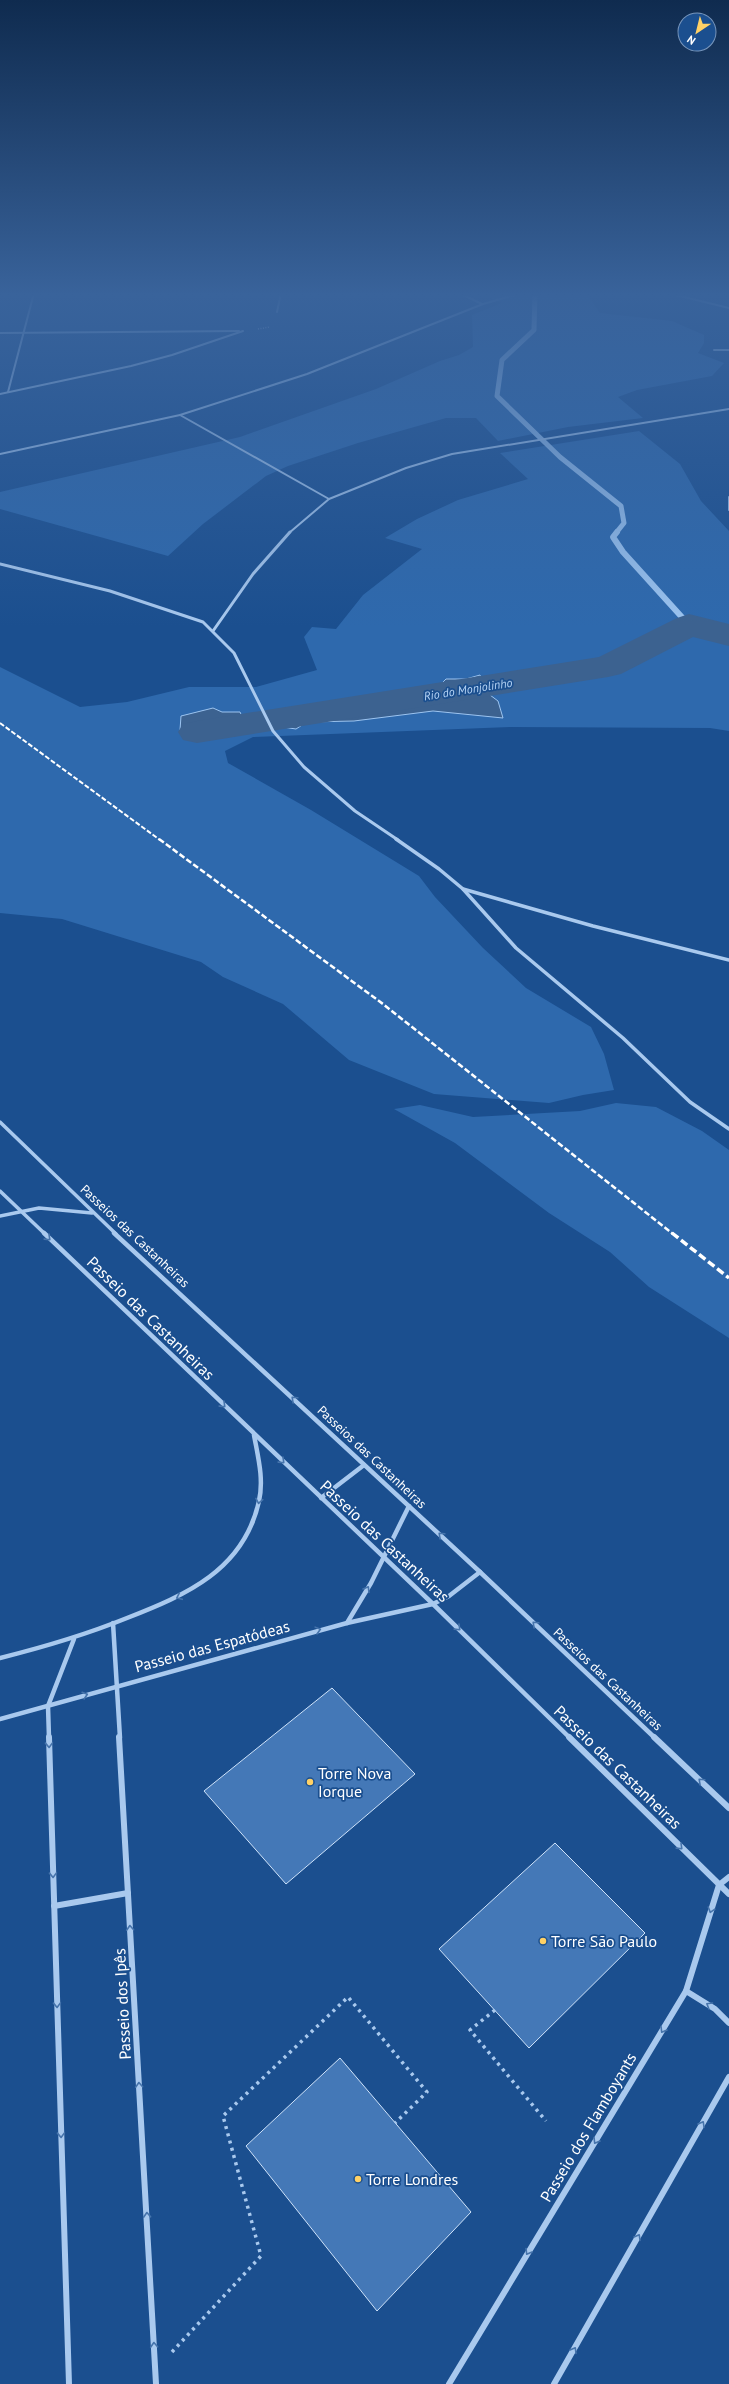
<svg xmlns="http://www.w3.org/2000/svg" width="729" height="2384" font-family="'PT Sans',sans-serif">
  <style>
    .green { fill: #2e69ad }
    .water { fill: #3c6290; stroke: #9cc4f0 }
    .lines { fill: none; stroke-linecap: round; stroke-linejoin: round }
    .stream-far1 { stroke: #9cc4f0; stroke-width: 5 }
    .stream { stroke: #9cc4f0; stroke-width: 6 }
    .river { fill: #3c6290; fill-rule: evenodd }
    .building { fill: #4478b7; stroke: #cfe3fa }
    .path-far1 { stroke: #a9c9ee; stroke-width: 1.5; stroke-dasharray: 1 1.5; stroke-linecap: butt }
    .path { stroke: #a9c9ee; stroke-width: 3.5; stroke-dasharray: 3 4.5; stroke-linecap: butt }
    .minor-far4 { stroke: #a9c9ee; stroke-width: 2 }
    .minor-far3 { stroke: #a9c9ee; stroke-width: 3 }
    .minor-far2 { stroke: #a9c9ee; stroke-width: 3.5 }
    .minor-far1 { stroke: #a9c9ee; stroke-width: 4.5 }
    .minor { stroke: #a9c9ee; stroke-width: 6 }
    .rail-far2 { stroke: #fff; stroke-width: 2; stroke-dasharray: 5 2; stroke-linecap: butt }
    .rail-far1 { stroke: #fff; stroke-width: 2.5; stroke-dasharray: 6 2.5; stroke-linecap: butt }
    .rail { stroke: #fff; stroke-width: 3.5; stroke-dasharray: 8 3.5; stroke-linecap: butt }
    .oneway { stroke: #4674ac }
    .poi-dot { fill: #ffd166; stroke: #1b4f8f; stroke-width: 1.5 }
    .labels { text-anchor: middle; dominant-baseline: central; stroke-width: 3.5; stroke-linejoin: round; paint-order: stroke }
    .far-water-label { font-size: 12px; font-style: italic; fill: #b5d3f5; stroke: #1b4f8f }
    .street-label { font-size: 13px; fill: #fff; stroke: #1b4f8f }
    .near-street-label { font-size: 16px; fill: #fff; stroke: #1b4f8f }
    .near-poi-label { font-size: 16px; fill: #fff; stroke: #1b4f8f; text-anchor: start }
  </style>
  <rect width="100%" height="100%" fill="#1b4f8f"/>
  <g class="green">
    <polygon points="480,293 586,293 600,313 672,321 704,335 704,343 698,353 724,363 712,376 637,390 618,397 643,418 568,427 498,441 476,418 446,418 358,443 288,466 266,476 203,524 168,556 0,509 0,492 240,437 376,389 440,361 459,355 473,347 472,315 502,303"/>
    <polygon points="639,431 680,464 701,501 729,531 729,731 710,728 510,727 253,737 225,751 228,763 311,810 419,876 435,897 483,948 526,988 591,1027 604,1054 614,1090 583,1095 549,1103 434,1094 349,1060 283,1004 223,977 201,962 62,919 0,913 0,667 80,707 127,702 189,687 256,687 317,670 304,637 312,627 336,629 363,595 422,549 385,538 417,519 458,500 528,479 500,453"/>
    <polygon points="616,1103 656,1107 702,1131 729,1150 729,1338 649,1287 610,1252 549,1213 455,1143 394,1109 420,1105 473,1117 580,1111"/>
  </g>
  <g class="water">
    <polygon points="480,675 486,692 498,701 503,718 433,711 354,721 307,722 296,729 276,726 268,715 290,709 301,710 309,707 328,708 418,695 428,690 428,687 441,684 446,679 466,679"/>
    <path d="M213,708l9,4h18l4,9c-6,1 -13,1 -18,3 -21,9 -23,18 -46,6l1,-14z"/>
  </g>
  <g class="lines">
    <polyline class="stream-far1" points="535,293 534,330 502,360 497,396 560,457 621,506 624,523 616,533"/>
    <polyline class="stream" points="617,532 613,537 623,552 689,625"/>
    <polygon class="river" points="689,614 729,624 729,646 693,637 621,674 608,677 197,743 183,740 178,732 183,724 197,721 599,657 677,618"/>
  </g>
  <g class="building">
    <polygon points="332,1688 415,1774 286,1884 204,1791"/>
    <polygon points="555,1843 645,1933 529,2048 439,1949"/>
    <polygon points="340,2058 471,2212 377,2311 246,2146"/>
  </g>
  <g class="lines">
    <polyline class="path-far1" points="258,329 270,327"/>
    <g class="path">
      <polyline points="495,2010 470,2030 546,2121"/>
      <polyline points="172,2352 261,2256 223,2116 348,1997 427,2092 395,2123"/>
    </g>
    <g class="minor-far4">
      <polyline points="459,293 482,304"/>
      <polyline points="668,293 729,308"/>
      <polyline points="277,312 281,293"/>
      <polyline points="0,333 239,331"/>
      <polyline points="714,350 729,350"/>
      <polyline points="8,392 34,293"/>
      <polyline points="0,394 131,366 172,355 243,331"/>
      <polyline points="180,415 329,499"/>
      <polyline points="0,454 180,415 307,374 483,304 522,293"/>
      <polyline points="729,497 729,510"/>
      <polyline points="289,533 329,499 406,468 452,454 729,409"/>
    </g>
    <g class="minor-far3">
      <polyline points="0,564 110,591 203,622 234,653 273,731 304,767 355,811 398,840"/>
      <polyline points="213,631 253,574 290,532"/>
    </g>
    <g class="minor-far2">
      <polyline points="396,839 439,869 463,889 593,926 729,960"/>
      <polyline points="463,889 516,948 623,1038 690,1102 729,1129"/>
      <polyline points="0,1122 116,1234"/>
      <polyline points="0,1191 45,1234"/>
      <polyline points="0,1216 39,1208 92,1213"/>
    </g>
    <g class="minor-far1">
      <polyline points="44,1233 433,1604 570,1738"/>
      <polyline points="114,1233 480,1572 655,1738"/>
      <polyline points="321,1498 364,1465"/>
      <polyline points="113,1623 120,1738"/>
      <polyline points="347,1623 371,1583 409,1506"/>
      <path d="M0,1658c44,-11 85,-23 127,-40 59,-23 117,-48 132,-117 5,-22 -1,-44 -5,-66"/>
      <polyline points="0,1719 347,1623 433,1604 449,1596 480,1572"/>
      <polyline points="49,1738 48,1706 74,1639"/>
    </g>
    <g class="minor">
      <polyline points="49,1737 69,2384"/>
      <polyline points="119,1737 156,2384"/>
      <polyline points="569,1737 729,1894"/>
      <polyline points="654,1737 729,1808"/>
      <polyline points="54,1906 128,1893"/>
      <polyline points="686,1991 715,2009 729,2023"/>
      <polyline points="449,2384 686,1991 719,1885 729,1877"/>
      <polyline points="554,2384 729,2077"/>
    </g>
    <polyline class="rail-far2" points="0,723 160,840"/>
    <polyline class="rail-far1" points="159,839 383,1004 673,1234"/>
    <polyline class="rail" points="672,1233 729,1278"/>
  </g>
  <defs><path id="oneway-chevron" d="M-2-3.5L2.5 0L-2 3.5" fill="none" stroke-width="1.6" stroke-linecap="round" stroke-linejoin="round"/></defs>
  <g class="oneway">
    <use href="#oneway-chevron" transform="translate(48 1238) rotate(44)"/>
    <use href="#oneway-chevron" transform="translate(294 1399) rotate(-137)"/>
    <use href="#oneway-chevron" transform="translate(223 1405) rotate(44)"/>
    <use href="#oneway-chevron" transform="translate(282 1461) rotate(44)"/>
    <use href="#oneway-chevron" transform="translate(259 1501) rotate(100)"/>
    <use href="#oneway-chevron" transform="translate(441 1535) rotate(-137)"/>
    <use href="#oneway-chevron" transform="translate(367 1589) rotate(-59)"/>
    <use href="#oneway-chevron" transform="translate(179 1597) rotate(155)"/>
    <use href="#oneway-chevron" transform="translate(535 1624) rotate(-137)"/>
    <use href="#oneway-chevron" transform="translate(458 1628) rotate(44)"/>
    <use href="#oneway-chevron" transform="translate(318 1630) rotate(-15)"/>
    <use href="#oneway-chevron" transform="translate(85 1695) rotate(-17)"/>
    <use href="#oneway-chevron" transform="translate(49 1745) rotate(88)"/>
    <use href="#oneway-chevron" transform="translate(701 1781) rotate(-137)"/>
    <use href="#oneway-chevron" transform="translate(680 1847) rotate(44)"/>
    <use href="#oneway-chevron" transform="translate(53 1875) rotate(88)"/>
    <use href="#oneway-chevron" transform="translate(711 1910) rotate(107)"/>
    <use href="#oneway-chevron" transform="translate(130 1928) rotate(-93)"/>
    <use href="#oneway-chevron" transform="translate(57 2005) rotate(88)"/>
    <use href="#oneway-chevron" transform="translate(709 2005) rotate(-149)"/>
    <use href="#oneway-chevron" transform="translate(663 2030) rotate(121)"/>
    <use href="#oneway-chevron" transform="translate(139 2085) rotate(-93)"/>
    <use href="#oneway-chevron" transform="translate(702 2124) rotate(-60)"/>
    <use href="#oneway-chevron" transform="translate(61 2135) rotate(88)"/>
    <use href="#oneway-chevron" transform="translate(596 2141) rotate(121)"/>
    <use href="#oneway-chevron" transform="translate(147 2215) rotate(-93)"/>
    <use href="#oneway-chevron" transform="translate(638 2237) rotate(-60)"/>
    <use href="#oneway-chevron" transform="translate(528 2252) rotate(121)"/>
    <use href="#oneway-chevron" transform="translate(154 2345) rotate(-93)"/>
    <use href="#oneway-chevron" transform="translate(574 2350) rotate(-60)"/>
  </g>
  <linearGradient id="sky" x2="0" y2="1"><stop stop-color="#0f2b4f"/><stop offset="0.47" stop-color="#39639b"/><stop offset="1" stop-color="#39639b" stop-opacity="0"/></linearGradient>
  <rect width="729" height="627" fill="url(#sky)"/>
  <g class="poi-dot">
    <circle cx="310" cy="1782" r="4"/>
    <circle cx="543" cy="1941" r="4"/>
    <circle cx="358" cy="2179" r="4"/>
  </g>
  <g class="labels">
    <g class="far-water-label">
      <text transform="translate(468 689) rotate(-9)">Rio do Monjolinho</text>
    </g>
    <g class="street-label">
      <text transform="translate(135 1236) rotate(43)">Passeios das Castanheiras</text>
      <text transform="translate(372 1457) rotate(43)">Passeios das Castanheiras</text>
      <text transform="translate(608 1679) rotate(43)">Passeios das Castanheiras</text>
    </g>
    <g class="near-street-label">
      <text transform="translate(151 1318) rotate(44)">Passeio das Castanheiras</text>
      <text transform="translate(385 1541) rotate(43)">Passeio das Castanheiras</text>
      <text transform="translate(212 1646) rotate(-15)">Passeio das Espatódeas</text>
      <text transform="translate(618 1767) rotate(44)">Passeio das Castanheiras</text>
      <text transform="translate(122 2004) rotate(-93)">Passeio dos Ipês</text>
      <text transform="translate(588 2127) rotate(-59)">Passeio dos Flamboyants</text>
    </g>
    <g class="near-poi-label">
      <text x="318" y="1773">Torre Nova<tspan x="318" dy="18">Iorque</tspan></text>
      <text x="551" y="1941">Torre São Paulo</text>
      <text x="366" y="2179">Torre Londres</text>
    </g>
  </g>
  <g transform="translate(697 32) rotate(215)"><circle r="19" fill="#1b4f8f" stroke="#7695bc"/>
  <path d="M0-3L7 15L0 10L-7 15Z" fill="#ffd166"/>
  <text y="-6" font-size="11" font-weight="bold" text-anchor="middle" fill="#ffffff">N</text>
  </g>
</svg>
